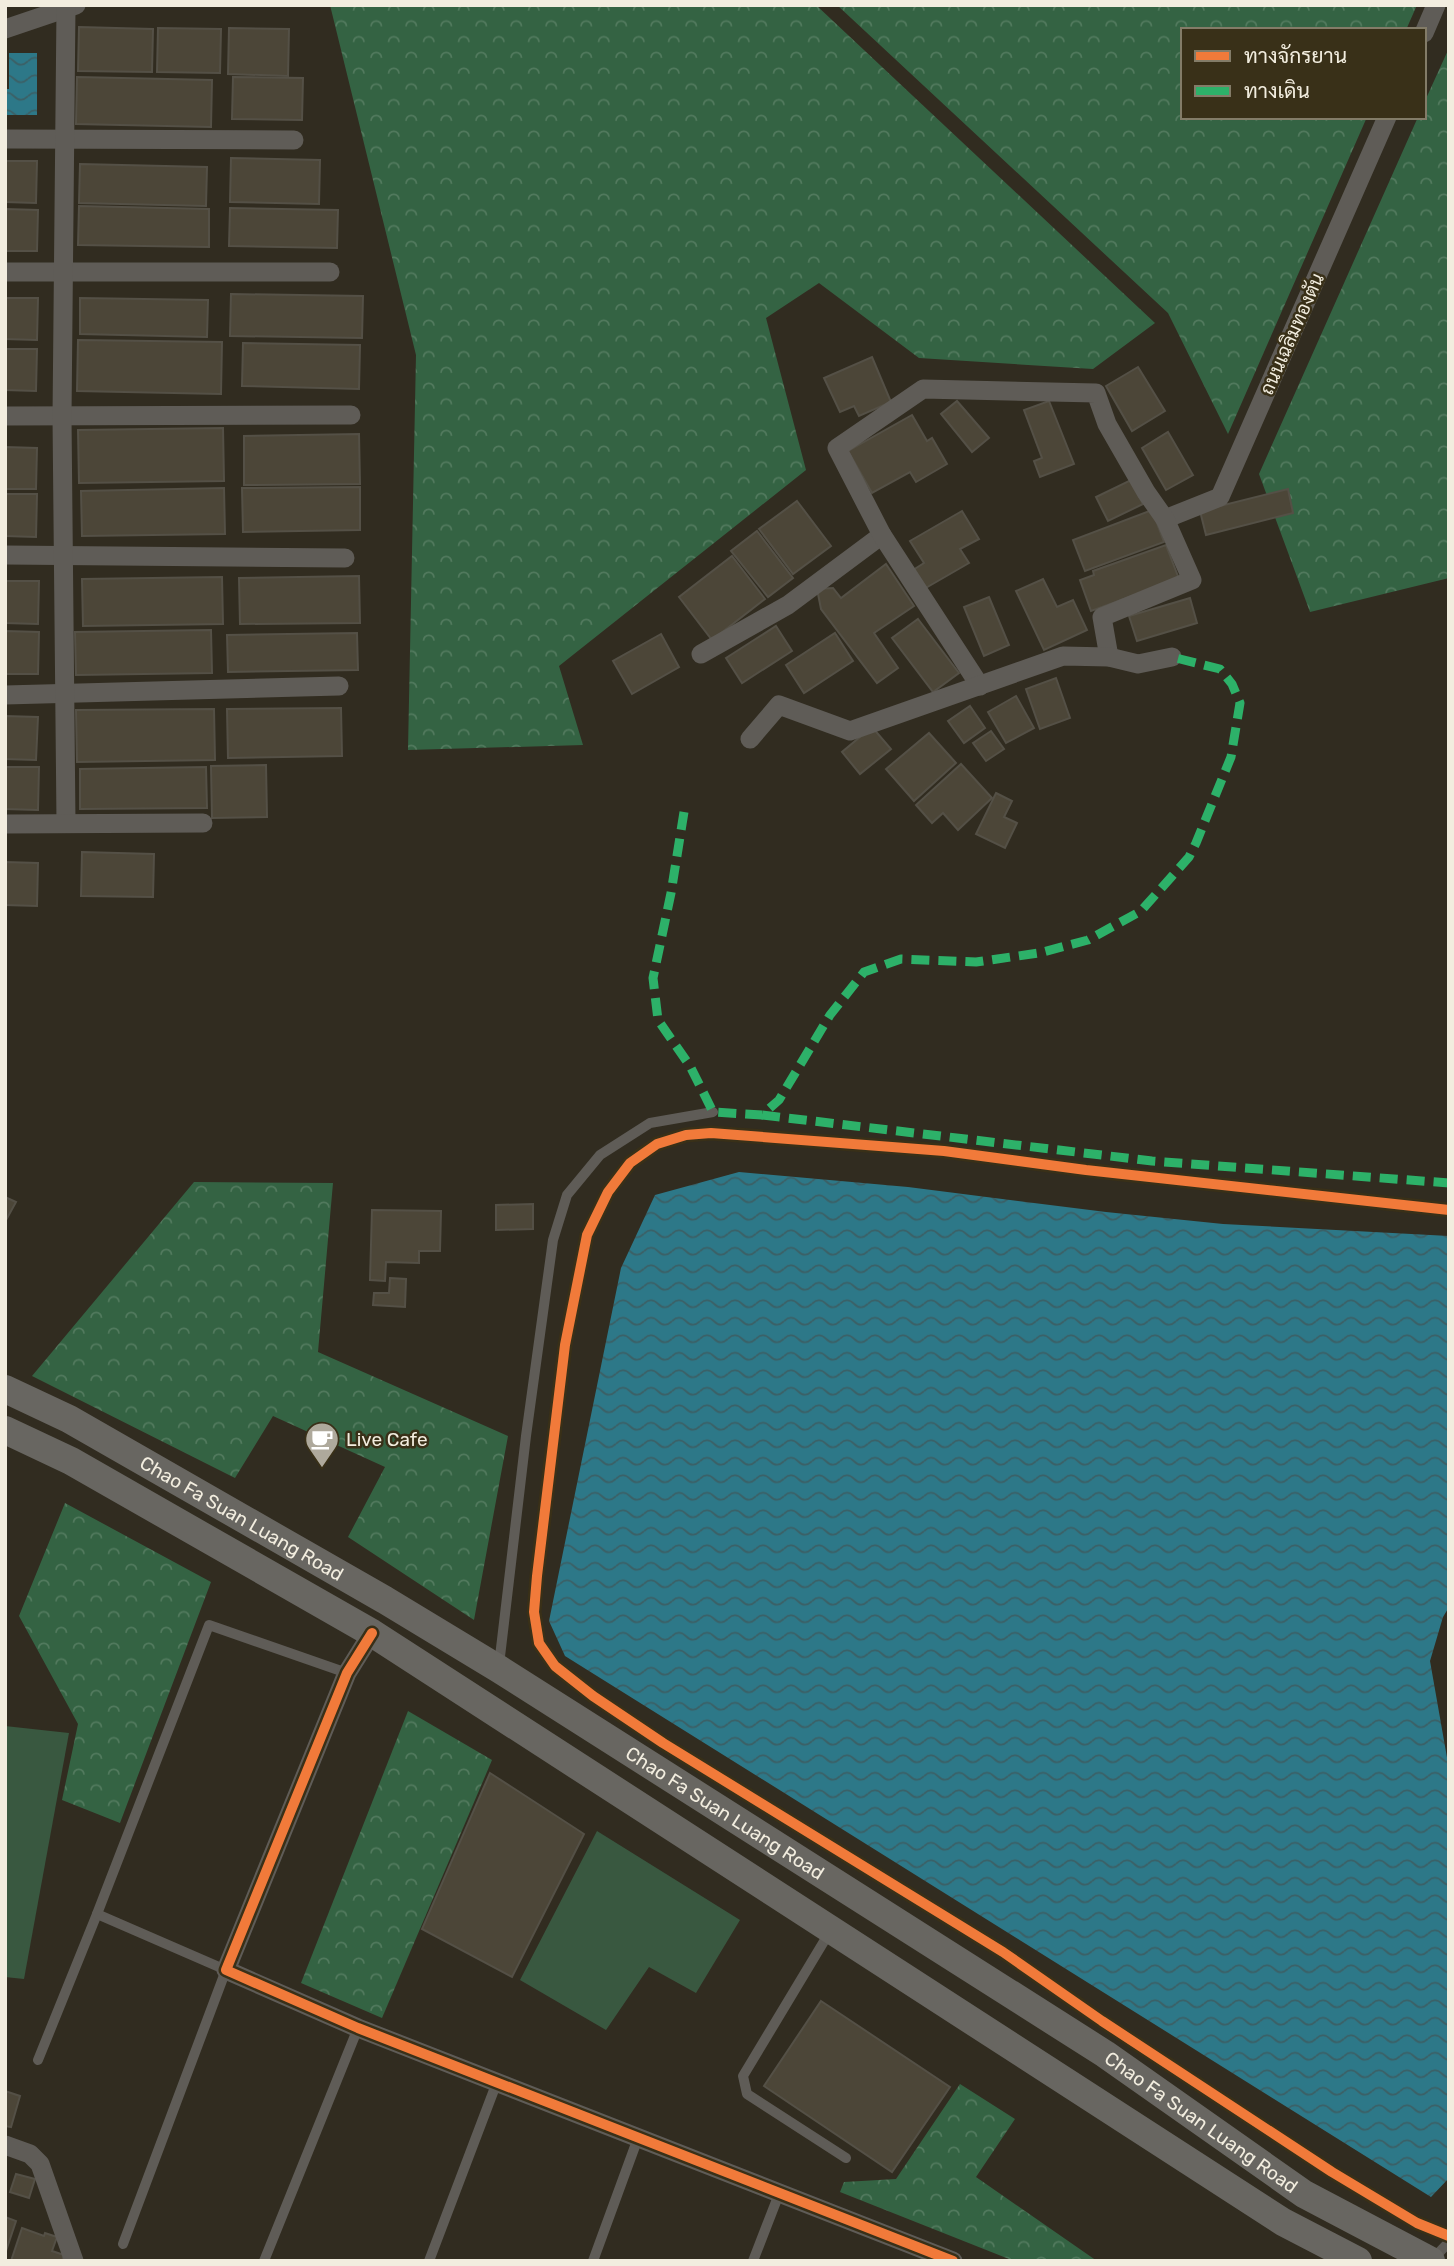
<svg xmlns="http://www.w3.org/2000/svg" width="1454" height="2266" font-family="Rubik,Sarabun,sans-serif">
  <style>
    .green { fill: #395840 }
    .forest { fill: url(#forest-crowns) }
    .water { fill: url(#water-waves) }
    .building { fill: #4c4638; stroke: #545046; stroke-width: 2 }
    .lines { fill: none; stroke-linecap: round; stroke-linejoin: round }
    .service { stroke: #5f5c57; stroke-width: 10 }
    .minor { stroke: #5f5c57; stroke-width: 19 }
    .secondary { stroke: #686661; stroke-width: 28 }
    .quiet { stroke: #2db169; stroke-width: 9; stroke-dasharray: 18 9; stroke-linecap: butt }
    .cycleway-casing { stroke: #393018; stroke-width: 15 }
    .cycleway { stroke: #f17a3a; stroke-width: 10 }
    .labels { text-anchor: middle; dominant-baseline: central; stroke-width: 5; stroke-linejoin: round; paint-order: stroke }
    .street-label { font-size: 19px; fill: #f2eddf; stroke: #393018 }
    .poi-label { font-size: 19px; fill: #f2eddf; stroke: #393018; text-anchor: start }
  </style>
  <defs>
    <pattern id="forest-crowns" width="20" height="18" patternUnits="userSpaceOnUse" patternTransform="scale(1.75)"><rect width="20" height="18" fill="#346343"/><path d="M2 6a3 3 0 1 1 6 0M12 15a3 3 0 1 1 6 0" fill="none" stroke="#527a5e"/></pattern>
    <pattern id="water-waves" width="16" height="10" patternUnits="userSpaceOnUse" patternTransform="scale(1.75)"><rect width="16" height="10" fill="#2d7888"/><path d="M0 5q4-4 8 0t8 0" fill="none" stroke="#3b6066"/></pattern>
  </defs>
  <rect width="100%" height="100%" fill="#312c20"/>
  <g class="green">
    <polygon points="5,1726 69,1733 24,1979 5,1977"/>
    <polygon points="597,1831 740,1920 696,1993 649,1967 606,2030 520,1980"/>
  </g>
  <g class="forest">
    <polygon points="330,5 816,5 1155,323 1093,369 919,358 819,283 766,318 806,470 559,666 583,745 408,750 416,355"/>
    <polygon points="837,5 1417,5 1406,30 1183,30 1183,117 1367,117 1228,434 1168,313"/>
    <polygon points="1449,48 1449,578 1310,612 1259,474 1418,117 1424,117 1424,103"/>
    <polygon points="194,1182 333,1183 318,1352 508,1436 474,1620 348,1537 385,1467 273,1416 235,1478 32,1376"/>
    <polygon points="65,1503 211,1582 120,1823 62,1800 78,1724 19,1616"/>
    <polygon points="408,1711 492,1760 382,2018 301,1983"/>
    <polygon points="960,2084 1015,2119 976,2177 1097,2261 1014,2261 840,2192 844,2182 896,2179"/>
  </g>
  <g class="water">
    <polygon points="9,53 37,53 37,115 7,115 5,89 9,89"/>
    <polygon points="739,1172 908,1187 1106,1212 1223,1224 1449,1236 1449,1607 1443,1617 1430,1661 1449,1769 1449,2178 1431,2197 565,1656 549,1621 621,1268 655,1195"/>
  </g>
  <g class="building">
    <polygon points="79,27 153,29 152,72 78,71"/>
    <polygon points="158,28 221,29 220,73 157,72"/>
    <polygon points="229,28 289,29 288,76 228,74"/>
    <polygon points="77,77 212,80 211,127 76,124"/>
    <polygon points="233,77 303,78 302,120 232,119"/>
    <polygon points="231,158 320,160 319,204 230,202"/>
    <polygon points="5,161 37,161 36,203 5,202"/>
    <polygon points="80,164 207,167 206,206 79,203"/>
    <polygon points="79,206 209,209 209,247 78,245"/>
    <polygon points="230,208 338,210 337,248 229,246"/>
    <polygon points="5,209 38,210 37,251 5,251"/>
    <polygon points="231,294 363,296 362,338 230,336"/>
    <polygon points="5,298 38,298 37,340 5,339"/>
    <polygon points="80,298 208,300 207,337 80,334"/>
    <polygon points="78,340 222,342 221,394 77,391"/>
    <polygon points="243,343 360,345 359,389 242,386"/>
    <polygon points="5,349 37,349 36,391 5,390"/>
    <polygon points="872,357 891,402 859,416 854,406 840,412 824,378"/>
    <polygon points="1138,367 1165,411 1132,431 1106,386"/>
    <polygon points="957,401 989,438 972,452 941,414"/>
    <polygon points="1049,401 1074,464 1040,477 1034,461 1042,458 1024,410"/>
    <polygon points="912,415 927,441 932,438 947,464 916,482 910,472 872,493 848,451"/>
    <polygon points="223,428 224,481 79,483 78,430"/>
    <polygon points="1168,432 1193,475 1166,490 1142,448"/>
    <polygon points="359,434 360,484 244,485 244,436"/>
    <polygon points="5,447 37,448 36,489 5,489"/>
    <polygon points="1131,480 1143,504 1108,521 1096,497"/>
    <polygon points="360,487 360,530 243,532 242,488"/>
    <polygon points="224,488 225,534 82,536 81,491"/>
    <polygon points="1288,489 1293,513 1206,535 1200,511"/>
    <polygon points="5,494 37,494 36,537 5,536"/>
    <polygon points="797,501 831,546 793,574 759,529"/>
    <polygon points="1152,510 1164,542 1085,571 1073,540"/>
    <polygon points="962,511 979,539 960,549 969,563 924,589 913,570 924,563 910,541"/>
    <polygon points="757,531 793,578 768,597 731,551"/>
    <polygon points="1166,545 1179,579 1091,611 1080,580 1094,575 1093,571"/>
    <polygon points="732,556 765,599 712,640 679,597"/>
    <polygon points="886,564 914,606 874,633 898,668 877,683 821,609 817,589 833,588 841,598"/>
    <polygon points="359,576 360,623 240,624 239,578"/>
    <polygon points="222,577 223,624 83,626 82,579"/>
    <polygon points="1043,579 1057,607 1073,600 1087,630 1044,650 1016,591"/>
    <polygon points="5,581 39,581 38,624 5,623"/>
    <polygon points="989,597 1009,645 984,656 964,607"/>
    <polygon points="1190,598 1197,623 1137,641 1129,616"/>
    <polygon points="918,619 959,673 933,692 892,638"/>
    <polygon points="776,626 792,651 742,683 726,658"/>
    <polygon points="211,630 212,673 76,675 75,632"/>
    <polygon points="5,631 39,632 38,674 5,674"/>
    <polygon points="357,633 358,670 228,672 227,635"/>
    <polygon points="835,633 853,661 804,693 786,665"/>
    <polygon points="661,634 679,667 632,694 613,661"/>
    <polygon points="1056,678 1070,718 1040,729 1026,689"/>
    <polygon points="1016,696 1034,728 1006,743 988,712"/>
    <polygon points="970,706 985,728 964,743 948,721"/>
    <polygon points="341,708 342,756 228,758 227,709"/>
    <polygon points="214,709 215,760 77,762 76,710"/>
    <polygon points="5,716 38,717 36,760 5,759"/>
    <polygon points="872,727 891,749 860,774 842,752"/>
    <polygon points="991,731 1004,749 986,761 973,743"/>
    <polygon points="929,733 956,763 914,801 886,769"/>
    <polygon points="961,764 992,798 958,830 943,813 932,823 916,805"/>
    <polygon points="266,765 267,817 212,818 211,766"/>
    <polygon points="5,767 39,767 38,810 5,809"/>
    <polygon points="206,767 207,808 80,809 80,769"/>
    <polygon points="996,793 1012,801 1004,817 1017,823 1005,848 976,834"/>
    <polygon points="82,852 154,854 153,897 81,896"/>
    <polygon points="5,862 38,863 37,906 5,905"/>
    <polygon points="5,1197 16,1202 5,1222"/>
    <polygon points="533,1204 533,1229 496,1230 496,1205"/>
    <polygon points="372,1210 441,1211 440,1251 419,1251 419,1263 386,1262 385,1281 370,1280"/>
    <polygon points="390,1278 406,1279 405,1307 373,1305 374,1293 389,1293"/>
    <polygon points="490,1773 584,1834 512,1977 422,1929"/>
    <polygon points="821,2001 950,2087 892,2172 764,2086"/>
    <polygon points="5,2091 20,2096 11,2127 5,2126"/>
    <polygon points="16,2174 35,2179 29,2198 10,2192"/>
    <polygon points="5,2217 16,2221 5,2254"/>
    <polygon points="22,2228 44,2236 45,2233 57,2237 52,2251 64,2255 62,2261 11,2261"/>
  </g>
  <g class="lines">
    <g class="service">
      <polyline points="499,1665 526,1436 553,1240 567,1195 600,1155 650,1123 713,1112"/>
      <polyline points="829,1933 743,2076 747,2094 846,2158"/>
      <polyline points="38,2060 97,1914"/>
      <polyline points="123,2244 226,1970 97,1914 209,1625 347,1673"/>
      <polyline points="1432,2260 1449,2242"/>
      <polyline points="264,2261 358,2028"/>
      <polyline points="429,2261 497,2082"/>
      <polyline points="593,2261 638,2138"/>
      <polyline points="753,2261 779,2194"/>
    </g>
    <g class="minor">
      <polyline points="5,29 76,5"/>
      <polyline points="1424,33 1436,5"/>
      <polyline points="5,139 294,140"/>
      <polyline points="5,272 330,272"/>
      <polyline points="5,416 351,415"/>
      <polyline points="1165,519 1220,497 1387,117"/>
      <polyline points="5,555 345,558"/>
      <polyline points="701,654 788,605 882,535"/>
      <polyline points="980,686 882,535 837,448 923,389 1096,393 1107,424 1146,492 1165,519 1192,580 1102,617 1109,657"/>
      <polyline points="5,695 339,686"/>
      <polyline points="750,739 779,705 850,731 1063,656 1109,657 1138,664 1172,657"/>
      <polyline points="66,823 62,417 66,7"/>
      <polyline points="5,824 203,823"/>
      <polyline points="372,1633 347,1673 226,1970 358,2028 953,2261"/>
      <polyline points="5,2145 30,2154 40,2164 74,2261"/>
    </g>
    <g class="secondary">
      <path id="s1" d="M5,1389l64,30 316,181 114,69 606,385 199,140 127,67"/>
      <polyline points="5,1430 71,1461 372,1633 1283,2222 1358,2261"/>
    </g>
    <g class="quiet">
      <polyline points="684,812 671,893 653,978 658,1020 690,1066 713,1112 762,1115 779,1100 830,1015 864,972 901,959 976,962 1039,953 1088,940 1141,911 1189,857 1196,843 1231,757 1240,703 1232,684 1220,669 1172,657"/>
      <polyline points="762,1115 1152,1161 1449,1183"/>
    </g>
    <g class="cycleway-casing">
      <g id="cycleway">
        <polyline points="1449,1210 1086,1170 944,1151 711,1133 686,1135 657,1144 630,1163 608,1192 587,1235 565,1345 537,1576 534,1612 539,1643 555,1666 593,1696 663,1743 1003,1952 1102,2021 1332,2172 1417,2223 1449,2236"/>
        <polyline points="372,1633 347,1673 226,1970 358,2028 953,2261"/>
      </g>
    </g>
    <use href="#cycleway" class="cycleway"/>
  </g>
  <defs>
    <g id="cafe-pin" transform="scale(1.75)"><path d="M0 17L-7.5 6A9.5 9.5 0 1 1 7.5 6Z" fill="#aea99c" stroke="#393018"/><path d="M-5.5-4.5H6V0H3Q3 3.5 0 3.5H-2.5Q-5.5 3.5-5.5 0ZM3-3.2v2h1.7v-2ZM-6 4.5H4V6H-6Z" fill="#fff"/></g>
  </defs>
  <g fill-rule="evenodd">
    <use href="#cafe-pin" x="322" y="1439"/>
  </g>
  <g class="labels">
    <g class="street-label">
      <text transform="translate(1292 334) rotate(-66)">ถนนเฉลิมทองตัน</text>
      <text stroke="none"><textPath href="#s1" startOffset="270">Chao Fa Suan Luang Road</textPath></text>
      <text stroke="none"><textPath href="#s1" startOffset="836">Chao Fa Suan Luang Road</textPath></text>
      <text stroke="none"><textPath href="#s1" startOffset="1404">Chao Fa Suan Luang Road</textPath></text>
    </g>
    <g class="poi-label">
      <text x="346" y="1439">Live Cafe</text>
    </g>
  </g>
  <rect width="1454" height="2266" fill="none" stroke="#f2eddf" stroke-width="14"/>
  <rect x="1181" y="28" width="245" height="91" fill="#393018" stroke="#837c68" stroke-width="2"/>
  <rect x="1195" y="51" width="35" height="10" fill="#f17a3a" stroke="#837c68" stroke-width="2"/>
  <text x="1244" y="63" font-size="21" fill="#f2eddf">ทางจักรยาน</text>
  <rect x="1195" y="86" width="35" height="10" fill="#2db169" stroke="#837c68" stroke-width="2"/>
  <text x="1244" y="98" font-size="21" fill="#f2eddf">ทางเดิน</text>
</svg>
